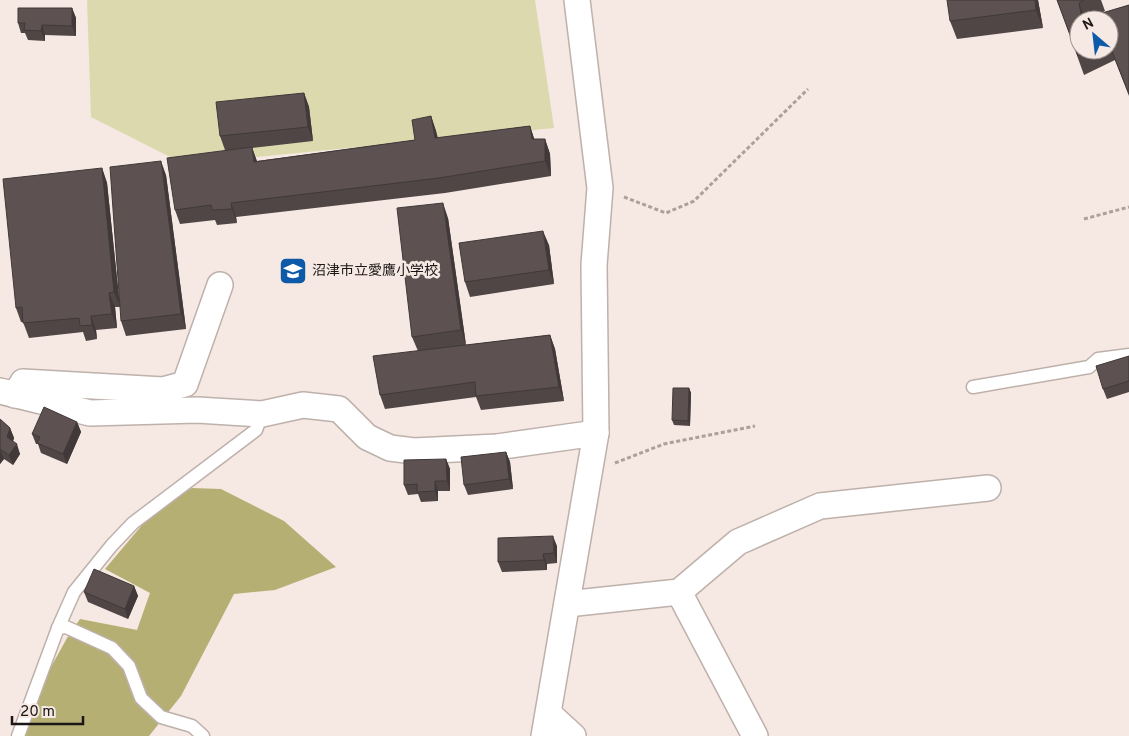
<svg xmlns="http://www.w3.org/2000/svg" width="1129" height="736" font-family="Overpass,'Noto Sans JP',sans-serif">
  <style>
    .green { fill: #dcd9ae }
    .forest { fill: #b5af73 }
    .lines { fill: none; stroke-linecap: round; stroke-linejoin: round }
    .lane-casing { stroke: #beb1ab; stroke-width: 15 }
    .street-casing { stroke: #beb1ab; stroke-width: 28 }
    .path { stroke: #aba19c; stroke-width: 3; stroke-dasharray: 4 2.5; stroke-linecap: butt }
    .lane { stroke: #fff; stroke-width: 12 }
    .street { stroke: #fff; stroke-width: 25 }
    .wall { fill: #504646; fill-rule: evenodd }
    .shaded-wall { fill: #413939 }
    .building { fill: #5d5151; stroke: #413939 }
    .labels { text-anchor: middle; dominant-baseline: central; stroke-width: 5; stroke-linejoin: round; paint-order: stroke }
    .poi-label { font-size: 14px; fill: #1b1715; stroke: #f6e8e2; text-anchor: start }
  </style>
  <rect width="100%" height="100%" fill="#f6e8e2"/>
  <polygon class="green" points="87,0 535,0 554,128 184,164 91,117"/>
  <polygon class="forest" points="192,488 221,489 284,521 336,567 275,590 234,594 181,696 149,736 13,736 67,638 80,619 137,630 150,593 105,569 159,505"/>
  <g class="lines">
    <g class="lane-casing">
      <g id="lane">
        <polyline points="973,387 1089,367 1098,359 1129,355"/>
        <polyline points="58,628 74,592 112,545 133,523 256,430 262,414"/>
        <polyline points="18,736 58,628 66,627 112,648 129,666 141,698 161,717 192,726 203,736"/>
      </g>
    </g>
    <g class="street-casing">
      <g id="street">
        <polyline points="0,391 90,413 197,410 262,414 303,405 339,409 367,437 390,448 414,451 497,447 596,433"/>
        <polyline points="15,395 23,382 163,390 185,384 220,285"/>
        <polyline points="679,592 755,736"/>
        <polyline points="567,604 679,592 738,542 820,506 988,488"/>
        <polyline points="549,714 573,736"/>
        <polyline points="544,736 596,433 594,265 600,188 577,0"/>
      </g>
    </g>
    <g class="path">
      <polyline points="624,197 666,213 694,201 808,89"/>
      <polyline points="1084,219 1129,207"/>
      <polyline points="615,463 664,444 755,426"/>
    </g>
    <use href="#lane" class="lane"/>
    <use href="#street" class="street"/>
  </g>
  <g class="wall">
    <polygon points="1038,0 1043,28 957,39 950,21"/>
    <path d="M1057,0h44l4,11 -6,3 30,-9v91l-14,-36 -31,15zM1109,20v30h-30z"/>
    <polygon points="72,8 76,18 76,36 45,35 45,41 28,40 25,33 21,33 18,23"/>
    <polygon points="304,93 309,107 313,141 252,148 257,161 415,140 431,116 436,131 438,138 530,126 534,139 545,139 550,154 551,176 445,193 236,217 237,223 217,225 215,220 180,224 175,210 225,150 220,136"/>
    <polygon points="102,168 107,183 120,307 115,307 117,328 96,330 97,339 86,341 83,332 29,338 23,322 21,322 16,308"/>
    <polygon points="166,175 186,329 126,336 121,321"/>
    <polygon points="448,218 466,345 550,335 555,349 564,401 481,410 476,397 385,409 380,395 418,351 412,337"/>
    <polygon points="549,245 554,284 470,297 465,282"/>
    <polygon points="1129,356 1129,392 1107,399 1103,389"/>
    <polygon points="689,388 691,393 690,426 674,425 672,420"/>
    <polygon points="0,419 10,428 14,438 13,441 20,454 13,465 4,459 0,464"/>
    <polygon points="77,422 81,432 67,464 41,453 38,444 36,444 32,434"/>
    <polygon points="506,452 510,462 513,489 468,495 464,485"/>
    <polygon points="446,459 450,469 450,491 438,491 438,501 421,502 418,494 408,495 404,485"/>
    <polygon points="557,546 557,563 547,564 547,570 502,572 498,562"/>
    <polygon points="134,586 138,596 128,619 88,602 84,592"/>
  </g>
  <g class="shaded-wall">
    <polygon points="1035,0 1038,0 1043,28 1036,10"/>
    <polygon points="1079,3 1085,20 1082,19"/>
    <polygon points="72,8 76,18 76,36 72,26"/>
    <polygon points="42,25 45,35 45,41 41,31"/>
    <polygon points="304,93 309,107 313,141 308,127"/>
    <polygon points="431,116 436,131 440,153 435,138"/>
    <polygon points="530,126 535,141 532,139"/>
    <polygon points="545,139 550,154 551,176 545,161"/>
    <polygon points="252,147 257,162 254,162"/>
    <polygon points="161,161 166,175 186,329 181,314"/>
    <polygon points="102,168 107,183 120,307 114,292"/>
    <polygon points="231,203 236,217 237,223 232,209"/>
    <polygon points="443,203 448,218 466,345 461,330"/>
    <polygon points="543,231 549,245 554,284 549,270"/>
    <polygon points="109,293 115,307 117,328 112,314"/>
    <polygon points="91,316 96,330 97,339 92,325"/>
    <polygon points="550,335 555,349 564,401 559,387"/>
    <polygon points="689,388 691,393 690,426 688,421"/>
    <polygon points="77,422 81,432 67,464 63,454"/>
    <polygon points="10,428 14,438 11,447 7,437"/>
    <polygon points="17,444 20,454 13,465 9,455"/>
    <polygon points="0,449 4,459 0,464"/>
    <polygon points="506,452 510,462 513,489 509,479"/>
    <polygon points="446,459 450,469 450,491 447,481"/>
    <polygon points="435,481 438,491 438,501 435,491"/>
    <polygon points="553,536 557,546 557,563 554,553"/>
    <polygon points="543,554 547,564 547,570 544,560"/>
    <polygon points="134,586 138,596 128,619 125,609"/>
  </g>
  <g class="building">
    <polygon points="947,0 1035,0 1036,10 950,21"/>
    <polygon points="1057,0 1084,0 1079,3 1082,19 1129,5 1129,94 1109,44 1109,20 1079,20 1079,50 1091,50 1078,56"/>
    <polygon points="18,8 72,8 72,26 42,25 41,31 24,30 25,23 18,23"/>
    <polygon points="304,93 308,127 220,136 216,102"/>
    <polygon points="431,116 435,138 530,126 532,139 545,139 545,161 439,178 231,203 232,209 212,210 211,205 175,210 167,158 252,147 254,162 415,140 412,120"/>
    <polygon points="161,161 181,314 121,321 110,167"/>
    <polygon points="102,168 114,292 109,293 112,314 91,316 92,325 80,326 79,318 23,323 22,307 16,308 3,179"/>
    <polygon points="443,203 461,330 412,337 397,208"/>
    <polygon points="543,231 549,270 465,282 459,243"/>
    <polygon points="550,335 559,387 476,396 475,382 380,395 373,356"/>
    <polygon points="1129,356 1129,381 1103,389 1096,366"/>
    <polygon points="673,388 689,388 688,421 672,420"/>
    <polygon points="44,407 77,422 63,454 37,443 40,437 32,434"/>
    <polygon points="0,419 10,428 7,437 17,444 9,455 0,449"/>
    <polygon points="506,452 509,479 464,485 461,457"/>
    <polygon points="446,459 447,481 435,481 435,491 417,492 417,484 404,485 404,460"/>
    <polygon points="553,536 554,553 543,554 544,560 498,562 498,538"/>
    <polygon points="94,569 134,586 125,609 84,592"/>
  </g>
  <defs>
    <g id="school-square" transform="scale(1.4375)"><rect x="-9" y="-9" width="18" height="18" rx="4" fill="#0c5aa8" stroke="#f6e8e2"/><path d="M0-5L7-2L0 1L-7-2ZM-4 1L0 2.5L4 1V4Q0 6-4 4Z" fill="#fff"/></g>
  </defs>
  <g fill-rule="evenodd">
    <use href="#school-square" x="293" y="271"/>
  </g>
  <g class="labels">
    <g class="poi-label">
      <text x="312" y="271">沼津市立愛鷹小学校</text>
    </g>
  </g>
  <g transform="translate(1094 35) rotate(332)"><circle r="24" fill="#f6e8e2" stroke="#9e9490"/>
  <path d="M0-4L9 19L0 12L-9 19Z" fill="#0c5aa8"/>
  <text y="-8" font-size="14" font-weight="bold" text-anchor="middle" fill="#1b1715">N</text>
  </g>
  <path d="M12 716v8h71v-8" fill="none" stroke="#1b1715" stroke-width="2.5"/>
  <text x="20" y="716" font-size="15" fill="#1b1715" stroke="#f6e8e2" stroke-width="4" paint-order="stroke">20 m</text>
</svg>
